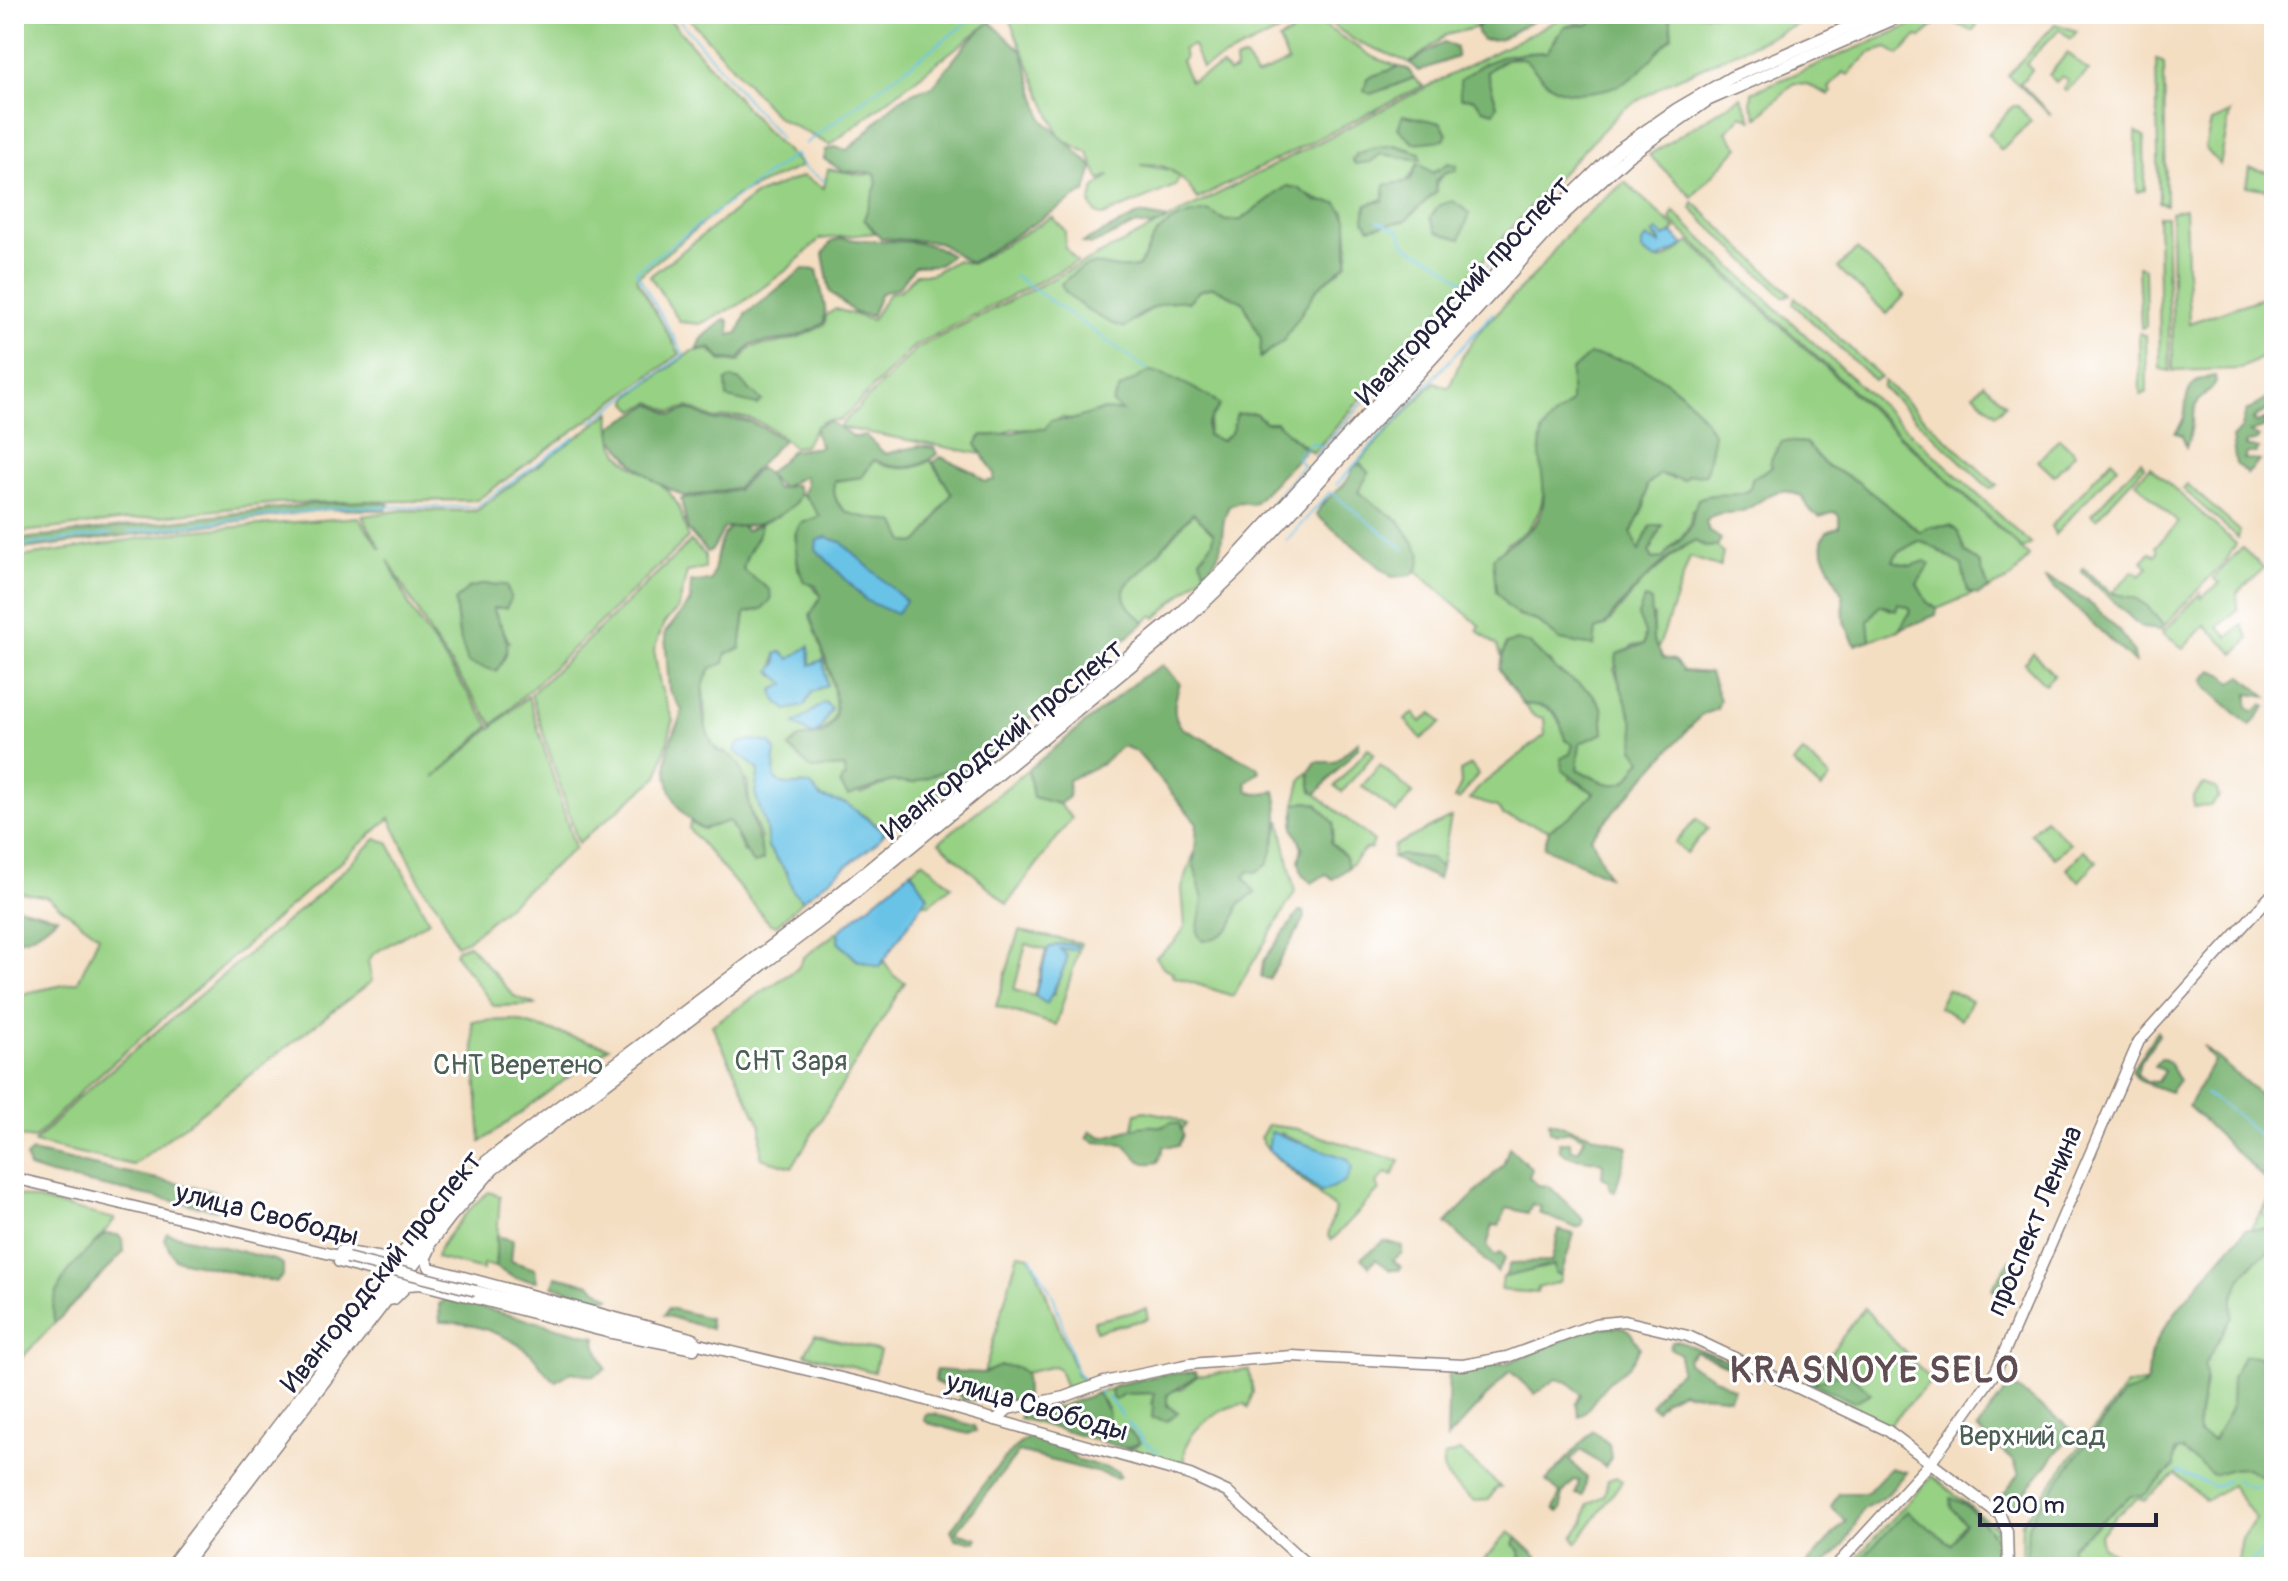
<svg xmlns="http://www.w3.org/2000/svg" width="2288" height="1581" font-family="Pangolin,sans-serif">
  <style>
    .green { fill: #97d184; stroke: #5c7a60; stroke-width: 2; fill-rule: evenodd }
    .forest { fill: #79b372; stroke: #4e6a56; stroke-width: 2; fill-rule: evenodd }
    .water { fill: #69c3e7; stroke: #467291; stroke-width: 2 }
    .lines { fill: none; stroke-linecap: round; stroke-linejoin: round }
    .stream { stroke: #69c3e7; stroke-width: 2 }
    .major-casing { stroke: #8b807e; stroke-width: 13 }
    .highway-casing { stroke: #8b807e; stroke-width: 14 }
    .major { stroke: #fff; stroke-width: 10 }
    .highway { stroke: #fff; stroke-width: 11 }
    .major-bridge-casing { stroke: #8b807e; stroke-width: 13; stroke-linecap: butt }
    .major-bridge { stroke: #fff; stroke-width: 10 }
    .labels { text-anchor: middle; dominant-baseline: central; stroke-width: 6; stroke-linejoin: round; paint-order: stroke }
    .street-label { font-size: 28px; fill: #22223b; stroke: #fff }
    .park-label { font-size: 28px; fill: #4b5f55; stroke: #fff }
    .district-label { font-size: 36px; font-weight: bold; letter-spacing: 2px; fill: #5f4d51; stroke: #fff }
  </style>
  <rect width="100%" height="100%" fill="#fff"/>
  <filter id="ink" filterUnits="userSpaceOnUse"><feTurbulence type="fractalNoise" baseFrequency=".0125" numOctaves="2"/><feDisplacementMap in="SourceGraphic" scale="16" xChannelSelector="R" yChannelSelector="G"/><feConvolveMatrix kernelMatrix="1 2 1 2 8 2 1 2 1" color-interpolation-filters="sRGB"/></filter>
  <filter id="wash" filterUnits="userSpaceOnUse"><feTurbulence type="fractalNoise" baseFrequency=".006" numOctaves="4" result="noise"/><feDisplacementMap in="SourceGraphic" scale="32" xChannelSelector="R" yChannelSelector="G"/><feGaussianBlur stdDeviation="1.8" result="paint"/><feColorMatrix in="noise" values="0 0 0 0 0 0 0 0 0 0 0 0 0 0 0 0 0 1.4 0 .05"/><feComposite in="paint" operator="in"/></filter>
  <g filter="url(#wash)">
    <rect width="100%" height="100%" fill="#f4dec2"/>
    <g class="green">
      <polygon points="14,14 665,14 766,131 802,166 737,195 636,278 680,354 477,500 278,503 14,533"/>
      <polygon points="685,14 1000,14 830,145 778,118"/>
      <path d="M1007,14h273l3,13 -3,4 -78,37 -9,-23 -10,4 2,9 -4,3 9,20 33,-15 6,7 7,-3 -1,-9 10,-4 11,19 32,-14 -9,-22 13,-7 -5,-19h19l67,43 26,10 -32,11 -2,13 21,-2 28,-11 9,8 -225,113c-15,-21 -29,-39 -57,-34l29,5 10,7 -5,9 -72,30 -7,-3 -6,-10 4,-14 16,-14 -10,5 -12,-27 -28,-15z"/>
      <polygon points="1317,14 1489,14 1474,28 1446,35 1410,63 1354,40"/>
      <path d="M1569,14h33l-14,11 -12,-2 -19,13 -10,16 -23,1 -41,11 -9,35 9,10 14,-4 -10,-33 19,-13 20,-1 8,12 126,-22 12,-11 -2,-23h150l-152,69 -46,27 -74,77 -235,266 -37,-30 -11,-1 -10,-9 -18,2 -6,18 -10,8 -14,-6 8,-35c-26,-11 -37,-22 -65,-29l-11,10 -15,30 -53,9 -9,-3 -17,12h-33l-10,6h-20l-6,9 5,10 -142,-27 78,-79zM1394,145l18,5 9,10 -40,-6 -11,8 -15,1 1,-10zM1418,163l15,10 6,-5 7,4c-13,9 -12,25 -25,33h-55c23,-6 43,-20 52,-42zM1287,186l58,25c2,9 5,43 2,49 -6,14 -21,18 -31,30 -19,25 -26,49 -55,67v-18l-18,-37 -30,-15 -14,4 -11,11c-44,-13 -44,44 -95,10 -13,-8 -23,-16 -31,-29 37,-31 37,-9 75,-16 9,-9 9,-18 16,-27 14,-19 53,-35 73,-19l15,-1z"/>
      <path d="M1938,14h34l5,11 -5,6c-28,-13 -29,-17 -51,7l-4,-2 -18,19 -12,-7 -17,5 -22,22 -5,-3 -14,16 3,4 -3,3 -23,-11 -12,-1 -37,35 -6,-15 1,-11z"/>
      <polygon points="2055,24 2077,31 2071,39 2059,29 2026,64 2032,70 2020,83 2051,115 2008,75"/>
      <polygon points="2067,53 2089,71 2066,91 2063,88 2068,81 2062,76 2056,82 2049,75"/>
      <polygon points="2156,59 2164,63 2166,205 2159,202"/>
      <polygon points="1741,97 1752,120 1742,115 1726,132 1739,147 1692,197 1649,155"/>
      <polygon points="2013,106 2018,106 2031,121 2001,150 1988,134"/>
      <polygon points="2230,113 2220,165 2205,148 2211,122"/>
      <polygon points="2136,132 2144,137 2145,189 2137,192"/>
      <polygon points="2249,168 2273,173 2270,190 2246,186"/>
      <polygon points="828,169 862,175 875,173 877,183 864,219 875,233 820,239 788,269 739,305 700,324 680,322 650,276 755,195 803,176 824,188"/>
      <path d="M1625,182l51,47 -7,8 -16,-3 8,10 -7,-2 -10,11 13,7 8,-1 25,-17 339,314 -17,22 -23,11 -9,-25 -15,-12 -8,-21 -6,-5 -24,1 -6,5 -63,-50 -33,-17 -19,-22 -24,-2 -12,20 2,6 -20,11 -2,12 -11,6 -10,-2 -37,16c-2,30 -18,28 -29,48l-10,1 -4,-7 4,-5 -6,-14 -8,18 -8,-18 13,-26 3,-22 13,-11 13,5 22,-71c-24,-31 -54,-38 -89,-52l-35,32v14l-29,31c0,48 14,85 -36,111l-10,47 23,25 18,5 23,19 46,-14 36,-44 46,-39 7,-2 11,6 11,-1 6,7 -3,14 -30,-10 -32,92 -5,-9 1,-24 -16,-1 7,18 -1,11 -12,2 -18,23 24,64 4,27c-7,6 -9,16 -16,21 -15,10 -36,-6 -49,-12l3,-26 23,-11 -1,-24 -10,-15 -36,-23 -8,-10 -42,-16 -4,13 -5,-11 -20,-16 3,-4 -64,-55c17,-33 -40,-58 -58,-80l7,-12 -9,-14 78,-83 15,6 14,-33 18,-26 56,-57 37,-47z"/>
      <polygon points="1693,202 1791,294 1784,297 1691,209"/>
      <polygon points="2185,209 2189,323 2274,294 2274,351 2240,369 2173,371 2171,212"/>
      <polygon points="1673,211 1706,243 2031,544 2023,549 1670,220"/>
      <polygon points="2158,216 2166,216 2170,371 2160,369"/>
      <path d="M1052,217l13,14v16l12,15 -163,84 -74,75c-24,-5 -25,10 -36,25l-11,1c-21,-21 -47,-37 -78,-28l-27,-12 -16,5 -20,-10 -17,8 -7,-7 1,-6 63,-46 18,-1 11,11 18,1 12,-15c29,-4 49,-7 74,-23l1,-9 10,-6 36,11 17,-27 12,-3 15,-16h15l26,-14 14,4z"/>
      <polygon points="1857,249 1905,295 1887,314 1838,268"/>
      <polygon points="2138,266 2145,268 2146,326 2141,328"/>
      <polygon points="1795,297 1881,377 1874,380 1793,304"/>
      <polygon points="2139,333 2146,336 2147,392 2140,395"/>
      <polygon points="1884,381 1997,486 1990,489 1882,387"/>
      <polygon points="1984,383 2006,404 1996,414 1974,394"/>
      <path d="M611,412c-6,63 43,52 65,90 6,10 9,25 12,36l-195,187 -59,-85 -46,-80 24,51 78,115 -56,52 94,-82 47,152 -107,92 -12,5 -17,-37 -16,-20 -33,-70 -307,271 -49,50 -20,-3v-132l12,-11 52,-11 21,-46 -52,-39 -33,-6v-333l173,-27 171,-14 23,32 -19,-33 42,-6 72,1zM485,584l9,2 11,22h-12l16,34 -50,-7 -4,-34z"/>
      <polygon points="2059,438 2075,453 2054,476 2038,461"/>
      <polygon points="2112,459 2117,466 2055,535 2051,526"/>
      <path d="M874,460c17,9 40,13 56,0l22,34c-14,15 -19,35 -35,49l-13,-1 -8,-13c-29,-9 -66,-11 -62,-48l28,-4z"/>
      <polygon points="2141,461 2144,467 2096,519 2091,515"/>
      <polygon points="2150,467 2236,544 2227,559 2164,626 2136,599 2112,593 2133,571 2140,576 2148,567 2142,561 2150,553 2155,555 2158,552 2156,546 2178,523 2136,482"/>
      <polygon points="2187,484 2240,531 2238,538 2183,489"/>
      <path d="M800,493l16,14 4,9 -20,8 -5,10 3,35 23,27c-26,43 60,132 -22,142l-10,9 40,21 15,-1 1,9 16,18 31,-13 21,2 30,-12 30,-3 -89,66c-17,-24 -38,-24 -61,-36 -7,-4 -13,-10 -21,-14l-12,4 -17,-10 2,-27 -25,10 9,9 -4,23 12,35 1,19 19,26 6,18 10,9 -26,25 -7,-1 -81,-95 1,-7 13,7 26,-8 15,31 17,-13 -12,-34 -1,-23 -42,-45 -3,-53 8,-16 15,-15 14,-5 5,-35 16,-4 -8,-32 -10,-7c2,-19 15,-27 18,-46l34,-20zM781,652l9,8 10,-8 10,1v12l13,-5 -5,29 -6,3 -8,14 -12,1 -7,-25 -12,-7 3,-21z"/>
      <path d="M1193,513l20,20v9l-13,17 5,13 -49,46 -3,-3 -8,7c-9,-8 -22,-17 -21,-30 0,-8 9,-14 15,-19 21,-19 34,-40 54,-60z"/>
      <polygon points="691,541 705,555 705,569 687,572 678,609 664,623 654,650 660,685 673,721 658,777 578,843 531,694"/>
      <path d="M1919,541c18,5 26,16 43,24l6,27 5,2 -36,15 -10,-7 -10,-18 12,-20 -18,2 -18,-4 4,-9z"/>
      <polygon points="2242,548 2264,568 2237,593 2238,609 2218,627 2228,637 2242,625 2249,639 2235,654 2205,625 2183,648 2162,633 2201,593 2201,598 2220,583 2214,579 2216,575"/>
      <polygon points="1898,603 1909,607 1911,611 1899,630 1870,640 1867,621 1880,605 1891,610"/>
      <polygon points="2033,653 2054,675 2045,684 2024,663"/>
      <path d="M1523,704c42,2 29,16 50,40l-3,35 24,14 -18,19 -27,18 -46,-15 -6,-8 -27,-8 10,-13 65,-51 -1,-17 -10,-2z"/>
      <polygon points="1414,713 1421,722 1432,713 1441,723 1421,739 1405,720"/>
      <polygon points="1368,748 1374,754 1342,792 1335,786"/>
      <polygon points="1803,752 1831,778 1821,789 1793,763"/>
      <polygon points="1380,765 1413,793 1396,813 1362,786"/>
      <polygon points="1471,765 1478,774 1459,800 1454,799 1461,784 1460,771"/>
      <polygon points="1028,770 1033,797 1059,804 1072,818 1007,904 939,842"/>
      <polygon points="1309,772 1312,791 1374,841 1371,848 1365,849 1348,868 1345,857 1331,843 1334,830 1308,802 1295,804 1302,778"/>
      <polygon points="2204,784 2216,788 2219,797 2210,806 2193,807 2193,796"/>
      <path d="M1451,817l-10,50c-12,-11 -34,-14 -49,-9l2,-12z"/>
      <polygon points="1697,819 1708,829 1686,853 1675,843"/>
      <polygon points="2045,819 2070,843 2055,858 2030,833"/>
      <polygon points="1280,820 1295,892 1233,996 1172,976 1173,972 1164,968 1156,957 1174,943 1185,927 1182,888 1193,856 1203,900 1238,905 1255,893 1243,877 1249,870 1268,864"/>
      <polygon points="376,839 388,842 429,921 373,954 368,962 372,981 133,1165 34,1143 79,1097 320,893"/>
      <polygon points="2084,850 2097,861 2079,881 2067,869"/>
      <polygon points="923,861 952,886 929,904 924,904 927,896 911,871"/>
      <polygon points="839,931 838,942 857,960 879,967 884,961 894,976 905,982 792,1167 761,1158 761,1126 712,1025 798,968 804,957"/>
      <path d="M1019,931l62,12 -25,82 -60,-19zM1026,944l20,6 -12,46 -20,-6zM1060,944l16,2 -1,3 -15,-1 7,9 -14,39v-48z"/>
      <polygon points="469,945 514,996 537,1005 494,1006 455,954 457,949"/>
      <polygon points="1947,989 1971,1001 1961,1019 1938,1007"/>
      <polygon points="514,1020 609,1047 481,1142 472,1021"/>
      <path d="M1145,1111l26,5 15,8 -4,5 -3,-5c-18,3 -30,1 -47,7l4,-18z"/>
      <path d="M1268,1125l29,4 103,32 -8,15 -6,-3 -10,11 3,6 -47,50 -4,-4 7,-27 -65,-57 -10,-14zM1281,1133l40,18 24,31 -25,10 -52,-43z"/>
      <path d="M489,1192l11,4 -5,71 -12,-3v6l-47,-12c1,-13 40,-58 53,-66z"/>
      <path d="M2274,1193l-11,22 11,8v344h-37l5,-29 14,-19 -25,-34 -25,16 -30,-27 -32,26 -7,-1 -23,18 -14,18 2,11 36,21h-117l1,-45 104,-136 23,-4zM2121,1397l32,21 28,26 -7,15 -32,37 -57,-52z"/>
      <path d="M14,1194l101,25c-19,27 -72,66 -60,104l-41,43z"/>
      <polygon points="1018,1254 1030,1256 1034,1263 1077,1374 1086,1383 1066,1389 1059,1369 1054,1366 1025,1373 1017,1367 984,1373"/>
      <polygon points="1555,1265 1555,1273 1561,1275 1559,1282 1538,1288 1537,1293 1501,1290 1503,1277"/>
      <polygon points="1864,1308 1931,1381 1888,1426 1806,1386"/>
      <polygon points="1146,1309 1148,1319 1096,1331 1094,1321"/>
      <polygon points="815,1335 880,1351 874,1372 805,1354"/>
      <path d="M1245,1370h4l4,22 -5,16 -3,-4c-20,1 -49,20 -58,39 -3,5 -2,14 -2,20l-61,-15h8l8,-5 -35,-20 3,-15 -11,-15 14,-4 4,11 8,-6 31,-1 -3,11 20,4 -5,-7 3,-9 14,-4 14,-12z"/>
      <path d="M1460,1451l41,36 -5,1 -7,12 -15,1c-14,-12 -39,-26 -29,-45z"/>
      <polygon points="1932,1476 1996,1528 2002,1540 2001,1567 1848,1567"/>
      <polygon points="1616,1477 1622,1481 1577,1543 1573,1536 1584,1522 1588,1504 1604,1496 1608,1480"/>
      <polygon points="1509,1532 1517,1538 1514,1544 1520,1551 1521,1561 1514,1567 1478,1567"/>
    </g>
    <g class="forest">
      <polygon points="1494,14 1546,14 1500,39 1483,40 1477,33 1477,27"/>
      <path d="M1602,14h68l2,23c-14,12 -25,29 -39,40 -16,13 -58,21 -78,11 -28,-15 -26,-52 -68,-16l10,34 -3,6 -11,-3 -9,-10 -14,-1v-18l23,-16 23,-9 41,-3 18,-26 23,-1z"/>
      <path d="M990,22l32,29 21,69 50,47 -7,24 -116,72 -32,-21 -57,-4 -17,-19 13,-36 -2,-10 -32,-2 -19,-12 2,-9 9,-3 12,3c31,-23 43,-56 85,-63l34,-43z"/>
      <polygon points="1444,42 1456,48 1457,57 1418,71 1410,63"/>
      <polygon points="1399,67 1408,69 1414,78 1371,94 1364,91 1367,78"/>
      <polygon points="1403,115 1441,123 1447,134 1444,140 1413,143 1398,128"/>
      <polygon points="1394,145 1420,153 1421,160 1381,154 1370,162 1355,164 1352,159 1370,148"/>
      <polygon points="1418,163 1433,173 1448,163 1457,165 1456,171 1446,172 1435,181 1437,191 1405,221 1369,228 1364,220 1366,205 1383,201 1385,185 1410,181"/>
      <path d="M1287,186l11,2 18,13 21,2 10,15v45l-30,26 -33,51 -24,18 1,-19 -18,-37 -30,-15 -14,4 -11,11c-20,-6 -50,11 -63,26 -17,-4 -59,-28 -64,-44 39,-36 37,-10 77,-17 8,-9 9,-18 15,-28 11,-18 35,-26 55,-28l18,10 15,-1z"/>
      <polygon points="1453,201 1470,213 1460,239 1437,232 1430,218 1439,205"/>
      <polygon points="1140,214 1168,219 1152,227 1137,224 1090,245 1082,243"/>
      <path d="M842,238c36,8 78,-5 109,17l-12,10 -24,1 -16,21 -18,6 -10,23 -16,-3 -25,-21 -7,-38 8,-12z"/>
      <path d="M803,269l14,1 8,37 -1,16c-25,16 -45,18 -73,21l-13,16 -17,-1 -11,-12 -13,3 5,-12 23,-19 4,2 1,14 8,-2 8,-19z"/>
      <path d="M1589,355c53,2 99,34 125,79l-8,40 -18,1 -4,5 -24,-6 -13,11 -3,22 -13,26 8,18 12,-26h11l-13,27 4,7 10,-1c6,-12 18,-15 26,-28 5,-10 4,-21 9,-31 18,-9 35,0 52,-9l2,-11 20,-12 -2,-6 12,-20 24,2 19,22 33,17 62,50 7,-5 24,-1 6,5 8,21 15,12 9,25 -11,6 -10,-3 -6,-27c-17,-9 -25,-19 -44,-24l-21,12 -4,8 18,5 14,-5 5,3 -13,20 10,18 10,7 -1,6 -37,15 12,-19 -2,-4 -11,-4 -2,7 -16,-5 -12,16 2,19 -15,5 -11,-23 -1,-26 -20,-43 -1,-14 5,-7 12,-5v-11l-4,-4 -15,5 -9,-5 -9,-16c-5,-1 -13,-5 -19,-5 -15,0 -27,16 -41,20 -13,4 -26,-2 -36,11l3,9 12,8 -4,7 -11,1 -11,-6c-26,11 -63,50 -81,72 -7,9 -8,13 -18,17l-2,16 -34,-6 -23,-19 -18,-5 -12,-10 -11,-15 -3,-33c13,-14 40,-25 47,-42 10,-25 -5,-57 2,-82 5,-15 23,-24 29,-32v-31z"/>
      <path d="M1150,371c14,1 60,24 70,34l-13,20v10l14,6 10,-8 6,-19 18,-1 10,9h11l30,28 -53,54 -14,-2 -10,4c-13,24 2,42 -24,66l-5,-13 13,-17v-9l-20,-20c-21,21 -34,41 -54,60 -6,6 -15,11 -15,19 -1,13 12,22 21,30l-172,146 -30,3 -30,12 -21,-2 -44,15 -8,-12 5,-8 -1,-9 -33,2 -22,-22 10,-9c13,-2 25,-1 33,-14 14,-21 -14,-85 -22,-108l11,-20 -5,-10 -12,-4c-7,-15 -12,-42 -4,-58l20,-8 -17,-23 3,-8 -2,-9 -23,12 -13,-13 8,14 20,-4 4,8c-7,21 -40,33 -58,33l4,5 15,-7c-3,19 -16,27 -18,46l27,20 1,10 -9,9 -17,4 -5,36 -14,4 -2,10 -13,5c-15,22 -9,62 6,83 28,3 28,33 32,54 3,20 12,36 14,55l-10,4 -24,-43 -26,8c-32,-17 -43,-56 -32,-89 3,-11 10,-18 11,-30l-13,-20 -4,-57 25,-31 1,-20 20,-1c8,-21 2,-32 18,-53l12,-2 -17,2 -12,22 -5,2 -19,-22 -7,-31 56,-9 22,-22 8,6 24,-23 30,-4 -6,-13 1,-8 13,-5 25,16 12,-1 19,18 34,-8 15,2 3,6c-20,17 -40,17 -63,6l-12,17 -28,4c-4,41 33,33 62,42l9,19 12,1c16,-14 21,-34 35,-49l-19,-32 8,-5 33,15 11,10 9,-2v-7l-18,-29 6,-9c21,3 40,-8 63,-6l6,-9h20l31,-10 20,1 -10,-8 8,-15zM816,549l72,37 18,15 -19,8 -20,-8z"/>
      <path d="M2215,376l1,7c-34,30 -17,33 -30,64l-4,-12 -7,-2c19,-23 2,-34 23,-53z"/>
      <polygon points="731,378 740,381 762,401 757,405 727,398 726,381"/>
      <path d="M2274,395c0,16 -11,15 -21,25l4,3 10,-4 -4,9 -13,4 9,5 -1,3 -12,3 -1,3 14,3 -3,4h-9l-3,6 16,2 -13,13 -11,-10 -4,-26 9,-8 5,-18z"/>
      <path d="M652,404l20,11 16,-6 27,12c26,-7 46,4 68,19l-46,48 -52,9 -31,-16 -21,-18 -21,-26 1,-11z"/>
      <path d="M1360,464l9,9 -11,19 42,30 21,32 -2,13 -7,8 -20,2 -76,-62c10,-24 30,-21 37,-48z"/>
      <polygon points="367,501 389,504 386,510 329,509 14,550 14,540 313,504"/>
      <polygon points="2083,568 2111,593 2135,598 2147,606 2164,626 2161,630 2142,628 2082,572"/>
      <path d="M2045,579c24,1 94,60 90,84z"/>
      <path d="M485,584l21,1 5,14 -5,9h-13c10,29 25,35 3,63l-28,-8 -9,-28 -4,-34 13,-13z"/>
      <path d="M1644,599l7,2 2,39 10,18 11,2 9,11 27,2 10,27 -3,9 -16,6 -110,122 17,39 -64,-29 5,-17 27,-18 18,-19 -32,-23 -1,-12 9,-4 3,-9 -8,-5c-8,-30 -9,-34 -42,-36l-24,-35 7,-25 11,-4 13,4 26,26 36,23 10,15 2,25 -24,10 -3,26c13,7 34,22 49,12 7,-5 9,-16 16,-21l-9,-11c9,-31 -22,-62 -16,-95l27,-10 1,-11 -7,-18z"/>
      <path d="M1163,665l17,18c-5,17 -10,30 2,45l74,38 4,5 -14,12 2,8 7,3 20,-3c7,27 1,47 -7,73l-12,8 -7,-1 -5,6 11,16 -17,12c-3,22 -13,33 -36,36l-5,-9 6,-32 -9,-34 3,-43 -61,-72 -14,-5 -20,18 -34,16 1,17 -10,7 -26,-7 -5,-27 112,-92z"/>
      <polygon points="2212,670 2223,674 2231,683 2242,676 2267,697 2248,694 2248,707 2254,712 2263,705 2266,707 2250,726 2206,687 2203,680"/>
      <polygon points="1359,741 1359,746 1316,794 1312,791 1309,772 1316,762 1335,762"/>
      <polygon points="1308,802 1317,804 1334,823 1331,843 1346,857 1348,868 1333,879 1326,874 1312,883 1302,875 1299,861 1302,847 1294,829 1295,804"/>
      <polygon points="1401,855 1429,858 1441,867 1438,879 1392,858"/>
      <path d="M14,906l43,11c-11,11 -28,23 -43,23z"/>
      <polygon points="1300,911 1304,912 1305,918 1269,979 1261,977 1263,961"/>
      <polygon points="2157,1031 2159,1035 2140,1062 2137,1074 2145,1081 2158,1082 2164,1071 2154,1066 2161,1058 2168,1061 2179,1080 2170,1092 2139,1081 2132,1070"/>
      <polygon points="2203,1046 2274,1106 2274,1188 2188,1106 2214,1061"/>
      <path d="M1549,1121l79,26 -13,45 -5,-2 -2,-10 -6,-3 1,-13c-13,-8 -27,-1 -43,-13l-1,-9h11l1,8h8l6,-12 -15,-7 -14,3 -6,-3z"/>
      <path d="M1171,1122l8,2 4,11 -5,11h-14l-6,16c-20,6 -22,-9 -35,-18l-28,-2 -8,-4 4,-7 11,6c22,-3 36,-15 60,-10z"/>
      <polygon points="1509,1147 1532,1169 1529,1177 1538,1185 1549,1186 1584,1220 1582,1226 1576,1228 1539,1213 1541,1207 1532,1204 1528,1213 1507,1208 1499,1226 1493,1225 1487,1246 1495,1256 1500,1253 1505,1258 1497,1272 1446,1223 1503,1165"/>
      <polygon points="32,1152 217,1192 226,1202 216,1210 51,1175 29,1168 26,1157"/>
      <path d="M2246,1229h19l9,5v15l-18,11 -15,18 -8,20 -1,19 -28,48c5,23 -9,44 -5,69l14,6 18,-31 1,-32 11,-21c43,-6 28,40 28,65 0,20 3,41 3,62l-27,-15 -16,1 -18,6 -31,-25 -7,1 -1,16 -31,29h-12l-60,51 1,20h-46l2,-41 6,-13 90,-119c37,-8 18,-25 29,-46 19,-39 65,-85 93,-119z"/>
      <polygon points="1559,1230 1574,1234 1561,1275 1555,1273 1554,1265 1505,1277 1510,1263 1551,1262"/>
      <polygon points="167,1233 275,1260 283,1264 283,1275 276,1282 175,1259 164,1239"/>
      <path d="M105,1234l13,1 5,6 1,11 -69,71c-11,-35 27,-68 50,-89z"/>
      <polygon points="496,1236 513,1240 511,1261 535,1269 537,1281 515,1278 496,1268"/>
      <polygon points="1384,1241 1402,1246 1402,1253 1393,1260 1401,1267 1399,1270 1390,1270 1376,1259 1369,1266 1361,1258"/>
      <polygon points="2011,1259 2022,1270 1994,1292 1992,1288"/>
      <polygon points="556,1276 590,1284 610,1298 604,1300 553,1286"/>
      <path d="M447,1299l149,38 -1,6 11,26 -13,7 -22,-4 -15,9c-12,-7 -16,-19 -26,-28 -22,-19 -62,-32 -90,-31l-1,-18z"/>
      <polygon points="669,1308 709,1318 711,1329 664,1315"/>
      <path d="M1620,1326l8,3 12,18c-6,17 -16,24 -30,34 -11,9 -18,27 -31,36l-3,-13 5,-10 -13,-12 -12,-3 -21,15 -25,-23 -63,68 2,-70 58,-6 78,-33z"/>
      <path d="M1678,1341l63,25 -3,4 -43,-19 -7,8v4l46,26 -5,9c-18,-4 -30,0 -47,-7l-17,9 -9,10 -5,-5 15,-22 14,-11v-18l-10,-6 2,-6z"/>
      <polygon points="1000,1366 1017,1367 1025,1373 1026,1396 1018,1400 963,1400 956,1392 935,1382 936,1370 984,1373"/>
      <polygon points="1846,1371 1871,1393 1854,1402 1813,1383"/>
      <polygon points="1196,1372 1197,1376 1167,1395 1167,1406 1178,1412 1167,1421 1152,1418 1154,1393 1123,1394 1115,1400 1112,1398 1111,1389 1116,1385 1164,1374"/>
      <polygon points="2010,1384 2074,1431 2012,1508 2000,1499 2019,1474 2013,1460 1977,1429"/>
      <polygon points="1097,1393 1109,1413 1106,1426 1129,1430 1140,1443 1124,1448 1019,1418 1023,1412 1059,1407"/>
      <polygon points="926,1414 935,1414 974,1426 976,1431 968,1434 928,1423 924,1420"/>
      <polygon points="1593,1431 1609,1444 1611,1458 1605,1467 1581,1450 1570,1461 1587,1478 1583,1496 1576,1494 1579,1481 1574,1480 1562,1494 1562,1509 1558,1512 1554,1509 1560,1493 1546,1481"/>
      <path d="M1032,1436l30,8 13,15 42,12 3,5 -2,2 -99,-26 -63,80 21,6 -1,4 -21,-3 -4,-9c14,-21 60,-88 81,-94z"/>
      <polygon points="1890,1468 1907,1472 1886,1496 1863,1509 1845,1544 1821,1567 1804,1567 1846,1521 1831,1507 1839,1493 1867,1493"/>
      <path d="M1950,1498c20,5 36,27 48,44l-1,25h-143l53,-56 44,33 14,-21 -14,-15z"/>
      <polygon points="1517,1538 1548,1567 1514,1567 1521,1560 1520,1551 1514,1544"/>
    </g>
    <g class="water">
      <polygon points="1657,231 1665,237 1673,233 1684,245 1657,260 1642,251 1642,243 1647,238 1660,244 1661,241 1653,234"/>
      <polygon points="826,537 841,542 906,601 896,614 867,601 816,549 817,540"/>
      <polygon points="809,646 810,665 823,660 827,685 812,692 804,706 787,710 776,701 773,690 785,684 771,671 777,663 776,654 781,652 790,659"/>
      <polygon points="825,702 831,709 820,730 812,735 795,724"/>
      <path d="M753,740l18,3 4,7 -1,28c14,12 20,5 37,7l9,12 27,7 35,26 2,4 -8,9 -73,57 -10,-9 -6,-18 -19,-26 -2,-19 -11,-35 4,-23 -24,-19 4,-8z"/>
      <polygon points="911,871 928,896 879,967 857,960 838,942 839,931"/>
      <polygon points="1060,944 1077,945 1076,950 1060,949 1067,956 1066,963 1047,1004 1035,996 1048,948"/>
      <polygon points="1271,1132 1348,1159 1352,1168 1345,1182 1321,1192 1268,1149"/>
    </g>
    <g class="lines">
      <g class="stream">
        <polyline points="674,14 781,139"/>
        <polyline points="805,144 978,14"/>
        <polyline points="1378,221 1399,230 1406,246 1436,260 1468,285"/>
        <polyline points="1014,275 1147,369"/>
        <polyline points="592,422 684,355 636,271 795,154 804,168 825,181"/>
        <polyline points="1315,456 1513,237"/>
        <polyline points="1336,485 1493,313"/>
        <polyline points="1271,504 1303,466 1297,456 1311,443 1322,446"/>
        <polyline points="129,532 344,507 476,507 575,437"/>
        <polyline points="1286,541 1330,492 1405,550"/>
        <polyline points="14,547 111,534"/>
        <path d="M2205,1094c25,14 60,39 69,67"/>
        <polyline points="1031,1256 1054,1298 1077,1372 1086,1381 1095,1380"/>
        <polyline points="1099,1391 1101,1394"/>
        <polyline points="1107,1397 1123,1416"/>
        <polyline points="1127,1421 1146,1444 1159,1452"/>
        <polyline points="2177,1471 2215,1487 2228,1480"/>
        <path d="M2235,1479c15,11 22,9 39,2"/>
        <polyline points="2247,1566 2274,1542"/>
      </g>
    </g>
  </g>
  <g filter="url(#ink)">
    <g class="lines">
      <g class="major-casing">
        <g id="major">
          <polyline points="14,1178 347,1258"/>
          <polyline points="430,1249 425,1259 430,1268 694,1339"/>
          <polyline points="341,1251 395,1260 418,1236"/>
          <polyline points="339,1262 371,1271 384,1281 380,1290"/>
          <polyline points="476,1291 883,1388 1190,1475 1227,1492 1310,1567"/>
          <polyline points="388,1300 394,1299 408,1285 420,1284 607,1332 694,1349"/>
          <polyline points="996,1420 1008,1409 1064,1397 1104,1382 1190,1364 1292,1356 1463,1365 1507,1357 1595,1324 1624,1321 1688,1336 1887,1430 2000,1515 2007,1532 2008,1567"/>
          <polyline points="1835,1567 1932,1461 1996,1371 2139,1041 2274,892"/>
        </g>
      </g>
      <g class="highway-casing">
        <g id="highway">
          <polyline points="170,1567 443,1210 487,1161 818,911 1175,618 1231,563 1537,229 1618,150 1677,109 1732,77 1879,14"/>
          <polyline points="182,1567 451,1216 493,1169 824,918 1185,621 1240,568 1565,213 1628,156 1708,100 1905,14"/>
        </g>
      </g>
      <use href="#major" class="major"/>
      <use href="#highway" class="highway"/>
      <g class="major-bridge-casing">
        <polyline id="major-bridge" points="347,1258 476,1291"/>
      </g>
      <use href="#major-bridge" class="major-bridge"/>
    </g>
  </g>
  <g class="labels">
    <g class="street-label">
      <text transform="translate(1464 291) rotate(-47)">Ивангородский проспект</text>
      <text transform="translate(1003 740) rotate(-39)">Ивангородский проспект</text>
      <text transform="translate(267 1215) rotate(14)">улица Свободы</text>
      <text transform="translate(2035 1221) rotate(-67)">проспект Ленина</text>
      <text transform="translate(382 1272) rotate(-51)">Ивангородский проспект</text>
      <text transform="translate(1037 1407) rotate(16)">улица Свободы</text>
    </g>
    <g class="park-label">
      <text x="791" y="1061">СНТ Заря</text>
      <text x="518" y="1065">СНТ Веретено</text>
      <text x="2032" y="1436">Верхний сад</text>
    </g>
    <g class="district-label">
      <text x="1875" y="1370">KRASNOYE SELO</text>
    </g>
  </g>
  <rect width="2288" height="1581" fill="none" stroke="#fff" stroke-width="48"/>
  <path d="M1980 1513v12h176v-12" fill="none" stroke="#22223b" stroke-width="4"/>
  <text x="1992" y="1513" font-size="24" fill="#22223b" stroke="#ffffff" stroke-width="6" paint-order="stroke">200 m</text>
</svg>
